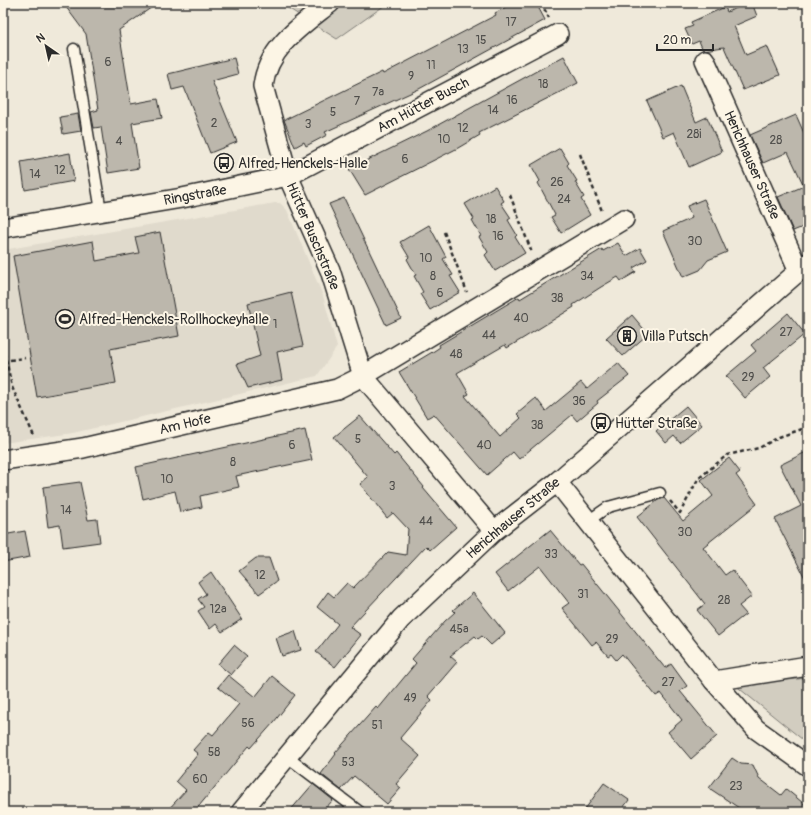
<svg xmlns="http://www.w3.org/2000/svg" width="811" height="815" font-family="Pangolin,sans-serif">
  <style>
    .built { fill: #e0dacc }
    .green { fill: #d2cdc0; stroke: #7e7c76 }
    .building { fill: #bcb7ac; stroke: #2b2b2b }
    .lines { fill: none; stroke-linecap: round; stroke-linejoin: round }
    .lane-casing { stroke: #2b2b2b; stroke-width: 13 }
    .street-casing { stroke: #2b2b2b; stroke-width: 22 }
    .path { stroke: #2b2b2b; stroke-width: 2.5; stroke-dasharray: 4 3; stroke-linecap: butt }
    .lane { stroke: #fcf5e5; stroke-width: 10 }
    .street { stroke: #fcf5e5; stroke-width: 19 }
    .labels { text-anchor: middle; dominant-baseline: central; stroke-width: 4; stroke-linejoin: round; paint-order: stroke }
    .number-label { font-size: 12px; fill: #4f4e4b }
    .street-label { font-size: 14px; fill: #2b2b2b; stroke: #fcf5e5 }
    .poi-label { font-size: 14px; fill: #2b2b2b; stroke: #fcf5e5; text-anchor: start }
  </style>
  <rect width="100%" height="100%" fill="#efe9da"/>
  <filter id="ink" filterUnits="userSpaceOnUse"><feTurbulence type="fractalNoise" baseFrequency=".025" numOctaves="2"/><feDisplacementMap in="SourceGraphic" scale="8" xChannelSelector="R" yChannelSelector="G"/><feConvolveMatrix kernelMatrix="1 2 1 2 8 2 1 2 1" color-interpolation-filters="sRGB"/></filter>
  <g filter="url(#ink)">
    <polygon class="built" points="275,203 280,203 287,210 323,296 337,347 317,376 73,433 3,443 3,250"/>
    <g class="green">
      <polygon points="280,3 388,3 337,39"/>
      <polygon points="808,678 808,744 735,685"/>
    </g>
    <g class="building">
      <polygon points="63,3 158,3 119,30 131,104 158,99 162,118 132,123 139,168 108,173 101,127 94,128 91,112 98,110 86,34"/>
      <polygon points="513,3 536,3 545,20 419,89 325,132 327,135 306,146 304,142 295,147 284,120 382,72 383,74 496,15 495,13"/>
      <polygon points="748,3 752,3 757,16 734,26 746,55 767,46 780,75 743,90 724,47 703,50 699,41 692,44 685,29 693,26 691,22 725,7 727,12"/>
      <polygon points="564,56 578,83 479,133 480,135 458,148 365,195 349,169 427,131"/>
      <polygon points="234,58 238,74 212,81 237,142 210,153 184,87 172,90 168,74"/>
      <polygon points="681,86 696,122 707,117 722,152 689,167 674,132 663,137 647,101"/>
      <polygon points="78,114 81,131 63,134 60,117"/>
      <polygon points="796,115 808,142 808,225 793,231 778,197 804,186 788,152 763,163 750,135"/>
      <polygon points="560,148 569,163 567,165 577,181 575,182 584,197 581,199 590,215 561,233 551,217 555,215 538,183 540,181 531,165"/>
      <polygon points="70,153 74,181 25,190 21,162"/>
      <polygon points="495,186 504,201 501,203 511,218 508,220 517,235 515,237 525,253 495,271 485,255 488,252 479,237 481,236 472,220 474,219 465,204"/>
      <polygon points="344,198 401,318 386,325 329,204"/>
      <polygon points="704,199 727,252 708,260 700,270 683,277 663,231 692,218 687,206"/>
      <polygon points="429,225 446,257 443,259 453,275 450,276 460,292 430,310 420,294 423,292 414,276 416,275 407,259 409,257 400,242"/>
      <polygon points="160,232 179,336 110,349 116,383 37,397 13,256 93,241 96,261 139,253 135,237"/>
      <polygon points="618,243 626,256 640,248 647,260 633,268 636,272 621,281 618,277 601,287 573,305 574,307 522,339 507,348 505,345 457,373 469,394 465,396 500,437 521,418 517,414 536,398 546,411 581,382 587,389 618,363 629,376 597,401 598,403 577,421 572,415 519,459 513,452 487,475 434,414 427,418 399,372 434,351 440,347 439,345 519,297 520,299 602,249 603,251"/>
      <polygon points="291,292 303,346 277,352 282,380 248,388 237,364 260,356 248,303"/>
      <polygon points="788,313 805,334 763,368 770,377 745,398 726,376 756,351 751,345"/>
      <polygon points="632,315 648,334 623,356 606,338"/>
      <polygon points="686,406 702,425 680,443 674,436 666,443 656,431"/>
      <polygon points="360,416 394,455 396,453 424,487 423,488 456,527 430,550 426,546 350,627 361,635 335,667 316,652 338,624 317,607 328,592 334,597 347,583 353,588 388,552 406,555 408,529 393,513 387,518 360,484 368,477 334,437"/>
      <polygon points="305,430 312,460 236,476 239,487 200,496 202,507 180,512 175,491 143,499 136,467"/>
      <polygon points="808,451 808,584 775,519 801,506 780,465"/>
      <polygon points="729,458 740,472 736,475 757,504 703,547 725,575 732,570 752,596 739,606 746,614 718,636 697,610 705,604 637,517 658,500 664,498 683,521 713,496 701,480"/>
      <polygon points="80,482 88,520 97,519 100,542 63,547 60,525 48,527 43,487"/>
      <polygon points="550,530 579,565 581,564 665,668 671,664 687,686 680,691 717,736 691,759 668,732 682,720 661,693 656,696 622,654 616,660 611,654 608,656 596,642 592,645 562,608 569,603 540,566 508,591 495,574"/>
      <polygon points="25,531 30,557 3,562 3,535"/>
      <polygon points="256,558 269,558 277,581 259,594 239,571"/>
      <polygon points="211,572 242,619 222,632 216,624 210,629 198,611 204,607 198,599 206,594 198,582"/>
      <polygon points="473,593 505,633 491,645 482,636 478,639 475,636 450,656 457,662 428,696 432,700 400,738 420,756 396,784 401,788 387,804 354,776 341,790 321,774 336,754 335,753 376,707 378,709 416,663 412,659 445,621 455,612 453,610"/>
      <polygon points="295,631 301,650 282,656 276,638"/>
      <polygon points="234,645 247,656 231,675 218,664"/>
      <polygon points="228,675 255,697 272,676 295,695 274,722 251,748 249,746 194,812 166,812 186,790 176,781 198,754 193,750 209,732 213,735 239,704 218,687"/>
      <polygon points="732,758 741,764 753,765 759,778 781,795 786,789 808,807 808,812 745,812 709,788"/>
      <polygon points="604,783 629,800 620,812 583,812"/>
      <polygon points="313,784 333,800 322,812 289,812"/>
    </g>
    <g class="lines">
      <g class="lane-casing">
        <g id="lane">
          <polyline points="74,49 101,211"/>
          <polyline points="588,521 608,507 660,493"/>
          <polyline points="286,756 360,812"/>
        </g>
      </g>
      <g class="street-casing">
        <g id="street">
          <path d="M330,3c-29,23 -62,44 -67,83l25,90 42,94 33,106 131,155"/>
          <polyline points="705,60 799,271"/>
          <polyline points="3,228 182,198 288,176 558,34"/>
          <polyline points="3,460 83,448 337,389 363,376 624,219"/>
          <polyline points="557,482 714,681 756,729 808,766"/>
          <polyline points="714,681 808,666"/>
          <polyline points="241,812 401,619 494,531 557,482 808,263"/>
        </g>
      </g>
      <g class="path">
        <polyline points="541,3 549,18"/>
        <polyline points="580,154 602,211"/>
        <polyline points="510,195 532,253"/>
        <polyline points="444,232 467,292"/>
        <polyline points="3,346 12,387 34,436"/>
        <polyline points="3,361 25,358"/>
        <polyline points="670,501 680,513 698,479 727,455 759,448 779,437 808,427"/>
      </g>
      <use href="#lane" class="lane"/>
      <use href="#street" class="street"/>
    </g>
  </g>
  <defs>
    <g id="bus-ring" transform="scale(1)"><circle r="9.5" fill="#fcf5e5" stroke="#2b2b2b" stroke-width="1.5"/><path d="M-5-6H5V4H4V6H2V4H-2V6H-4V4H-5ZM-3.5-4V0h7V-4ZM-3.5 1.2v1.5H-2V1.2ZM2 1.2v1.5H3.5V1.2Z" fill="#2b2b2b"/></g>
    <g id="stadium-ring" transform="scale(1)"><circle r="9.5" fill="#fcf5e5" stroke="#2b2b2b" stroke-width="1.5"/><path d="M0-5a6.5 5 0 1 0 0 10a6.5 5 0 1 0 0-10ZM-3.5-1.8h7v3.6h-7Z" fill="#2b2b2b"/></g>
    <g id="building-ring" transform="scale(1)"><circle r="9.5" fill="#fcf5e5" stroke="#2b2b2b" stroke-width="1.5"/><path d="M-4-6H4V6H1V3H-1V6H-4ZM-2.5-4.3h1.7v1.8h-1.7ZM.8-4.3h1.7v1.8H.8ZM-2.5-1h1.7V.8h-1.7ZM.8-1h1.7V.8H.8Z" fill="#2b2b2b"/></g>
  </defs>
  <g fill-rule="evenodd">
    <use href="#bus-ring" x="224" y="163"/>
    <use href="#stadium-ring" x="65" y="319"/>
    <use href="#building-ring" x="627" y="336"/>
    <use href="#bus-ring" x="601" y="423"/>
  </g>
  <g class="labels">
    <g class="number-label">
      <text x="511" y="22">17</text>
      <text x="481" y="40">15</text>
      <text x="463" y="49">13</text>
      <text x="108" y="62">6</text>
      <text x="431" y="65">11</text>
      <text x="411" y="76">9</text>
      <text x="543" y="84">18</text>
      <text x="378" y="92">7a</text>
      <text x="512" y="100">16</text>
      <text x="357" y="101">7</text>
      <text x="493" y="110">14</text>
      <text x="333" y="112">5</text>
      <text x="214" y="123">2</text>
      <text x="308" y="124">3</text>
      <text x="463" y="128">12</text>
      <text x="694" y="134">28i</text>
      <text x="444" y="139">10</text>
      <text x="776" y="140">28</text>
      <text x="119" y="141">4</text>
      <text x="405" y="159">6</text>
      <text x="60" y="170">12</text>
      <text x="35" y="174">14</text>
      <text x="557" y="182">26</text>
      <text x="564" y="199">24</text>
      <text x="491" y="219">18</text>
      <text x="498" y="236">16</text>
      <text x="695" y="241">30</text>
      <text x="426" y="258">10</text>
      <text x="433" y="276">8</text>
      <text x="587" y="276">34</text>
      <text x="440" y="293">6</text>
      <text x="557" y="298">38</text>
      <text x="521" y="318">40</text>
      <text x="275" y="324">1</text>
      <text x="786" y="332">27</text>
      <text x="489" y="335">44</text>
      <text x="456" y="354">48</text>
      <text x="748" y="377">29</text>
      <text x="579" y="401">36</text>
      <text x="537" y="425">38</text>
      <text x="358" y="439">5</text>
      <text x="292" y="445">6</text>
      <text x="484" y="445">40</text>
      <text x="233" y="462">8</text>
      <text x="167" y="479">10</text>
      <text x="392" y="486">3</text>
      <text x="66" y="510">14</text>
      <text x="426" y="521">44</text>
      <text x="685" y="532">30</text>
      <text x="551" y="554">33</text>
      <text x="260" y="575">12</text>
      <text x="583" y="594">31</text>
      <text x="724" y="600">28</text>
      <text x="218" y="609">12a</text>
      <text x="459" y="629">45a</text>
      <text x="612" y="639">29</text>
      <text x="668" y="682">27</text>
      <text x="410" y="698">49</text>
      <text x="248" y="723">56</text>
      <text x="377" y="725">51</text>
      <text x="214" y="752">58</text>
      <text x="348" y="762">53</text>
      <text x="200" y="779">60</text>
      <text x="736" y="786">23</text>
    </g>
    <g class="street-label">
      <text transform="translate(423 105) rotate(-28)">Am Hütter Busch</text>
      <text transform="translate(752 165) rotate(66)">Herichhauser Straße</text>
      <text transform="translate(195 195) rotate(-10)">Ringstraße</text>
      <text transform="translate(313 236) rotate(67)">Hütter Buschstraße</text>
      <text transform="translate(185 424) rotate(-13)">Am Hofe</text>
      <text transform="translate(513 518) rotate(-40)">Herichhauser Straße</text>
    </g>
    <g class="poi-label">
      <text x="238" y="163">Alfred-Henckels-Halle</text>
      <text x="79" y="319">Alfred-Henckels-Rollhockeyhalle</text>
      <text x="641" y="336">Villa Putsch</text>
      <text x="615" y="423">Hütter Straße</text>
    </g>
  </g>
  <rect width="811" height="815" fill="none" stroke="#fcf5e5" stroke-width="16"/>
  <rect x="8" y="8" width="795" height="799" fill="none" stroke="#2b2b2b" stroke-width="1.5" filter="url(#ink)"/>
  <g transform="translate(46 46) rotate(326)" stroke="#fcf5e5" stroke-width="3" paint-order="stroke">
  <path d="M0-3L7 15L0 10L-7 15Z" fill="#2b2b2b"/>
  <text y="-6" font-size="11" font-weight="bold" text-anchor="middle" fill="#2b2b2b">N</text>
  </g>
  <path d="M657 44v6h56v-6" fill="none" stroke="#2b2b2b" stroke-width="2"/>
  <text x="663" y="44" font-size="12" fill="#2b2b2b" stroke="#fcf5e5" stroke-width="3" paint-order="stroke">20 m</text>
</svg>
